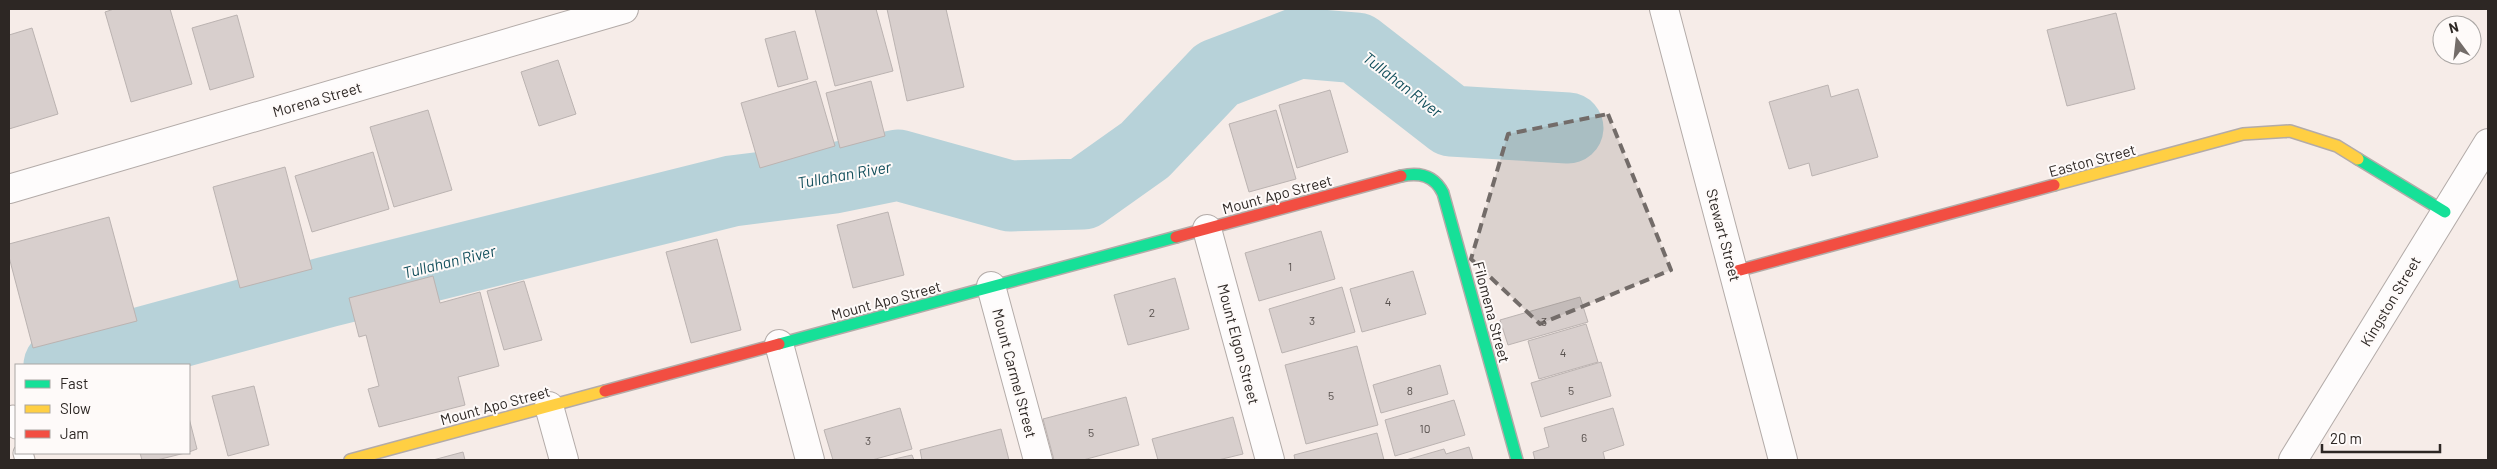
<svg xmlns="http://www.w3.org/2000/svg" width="2497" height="469" font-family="Barlow,sans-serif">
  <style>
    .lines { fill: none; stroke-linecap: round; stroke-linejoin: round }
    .river { stroke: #b7d2d9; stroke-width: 71 }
    .building { fill: #d8cfcd; stroke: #bbb3b1 }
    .lane-casing { stroke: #b3aba8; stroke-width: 21 }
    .street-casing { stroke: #b3aba8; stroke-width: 30 }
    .fast-casing { stroke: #b3aba8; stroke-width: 14 }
    .slow-casing { stroke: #b3aba8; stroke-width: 14 }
    .jam-casing { stroke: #b3aba8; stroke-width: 14 }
    .lane { stroke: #fefcfc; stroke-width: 19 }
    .street { stroke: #fefcfc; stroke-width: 28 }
    .fast { stroke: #16e098; stroke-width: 11 }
    .slow { stroke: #ffcf43; stroke-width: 11 }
    .jam { stroke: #f24e42; stroke-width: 11 }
    .marked { fill: #736c69; fill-opacity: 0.2; stroke: #736c69; stroke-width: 4; stroke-dasharray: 10 6; stroke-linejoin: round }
    .labels { text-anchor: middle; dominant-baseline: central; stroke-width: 4; stroke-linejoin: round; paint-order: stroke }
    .number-label { font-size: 12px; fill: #58514e }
    .street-label { font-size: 15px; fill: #2d2724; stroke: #fefaf9 }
    .water-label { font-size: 16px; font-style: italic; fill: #14505d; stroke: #fefaf9 }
  </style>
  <rect width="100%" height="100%" fill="#f6ece8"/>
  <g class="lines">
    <polyline class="river" points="59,365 327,292 732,191 834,178 898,165 1010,196 1083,194 1145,150 1217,74 1298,43 1357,48 1451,121 1568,128"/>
  </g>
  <g class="building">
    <polygon points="114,9 170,9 192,84 131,102 105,12"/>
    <polygon points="815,9 876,9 893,71 835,86"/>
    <polygon points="887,9 946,9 964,87 907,101"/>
    <polygon points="2116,13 2135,89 2067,106 2047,30"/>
    <polygon points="237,15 254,77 210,90 192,28"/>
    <polygon points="32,28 58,114 9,129 9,35"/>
    <polygon points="795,31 808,79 778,87 765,39"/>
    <polygon points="558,60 576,114 539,126 521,72"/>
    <polygon points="816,81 835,146 760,168 741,103"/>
    <polygon points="871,81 885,136 840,148 826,93"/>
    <polygon points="1828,85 1831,97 1858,89 1878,157 1812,176 1809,163 1789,169 1769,102"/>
    <polygon points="1330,90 1348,152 1297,168 1279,105"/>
    <polygon points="428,110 452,190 394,207 370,127"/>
    <polygon points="1276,110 1296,179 1249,192 1229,124"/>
    <polygon points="373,152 389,209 312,232 295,176"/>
    <polygon points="285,167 312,269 240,288 213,187"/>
    <polygon points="888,212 904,275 853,288 837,225"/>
    <polygon points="109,217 137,321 33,348 9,257 9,244"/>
    <polygon points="1321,231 1335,279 1259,301 1245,253"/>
    <polygon points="717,239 741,330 691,343 666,252"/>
    <polygon points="1413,271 1426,314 1362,332 1350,289"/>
    <polygon points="433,276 440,303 480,292 499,366 458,377 465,405 379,427 368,389 379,386 366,335 359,337 349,298"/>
    <polygon points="1175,278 1189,329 1128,345 1114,295"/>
    <polygon points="524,281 542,340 504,350 487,291"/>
    <polygon points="1342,287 1355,332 1282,353 1269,309"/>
    <polygon points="1580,297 1588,322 1508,345 1500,320"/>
    <polygon points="1586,324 1598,362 1539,379 1528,341"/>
    <polygon points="1357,346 1378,425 1306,444 1285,365"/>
    <polygon points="1601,362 1611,396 1541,417 1531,383"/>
    <polygon points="1440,365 1448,394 1381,413 1373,385"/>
    <polygon points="254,386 269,445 228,456 212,396"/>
    <polygon points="1126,397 1139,445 1083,460 1054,460 1043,419"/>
    <polygon points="1454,400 1465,435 1395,456 1385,420"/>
    <polygon points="900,408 912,449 872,460 833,460 824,430"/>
    <polygon points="1613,408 1624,445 1603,452 1605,460 1535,460 1533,452 1549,447 1544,428"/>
    <polygon points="1233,417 1243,454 1218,460 1158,460 1152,439"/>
    <polygon points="189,418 197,449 189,452"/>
    <polygon points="1001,429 1009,460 922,460 920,450"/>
    <polygon points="1377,433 1384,460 1295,460 1294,455"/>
    <polygon points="1469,447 1473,460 1406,460 1444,449 1446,454"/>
    <polygon points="463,452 465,460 433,460"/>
    <polygon points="140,453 185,453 157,460 142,460"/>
    <polygon points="912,455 914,460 890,460"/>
  </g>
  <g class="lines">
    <g class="lane-casing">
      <g id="lane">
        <polyline points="13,415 16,429"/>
        <polyline points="23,453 25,460"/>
      </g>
    </g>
    <g class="street-casing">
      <g id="street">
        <polyline points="1664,9 1783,460"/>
        <polyline points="9,189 624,9"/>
        <polyline points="1207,229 1270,460"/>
        <polyline points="991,286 1038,460"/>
        <polyline points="779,344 810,460"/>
        <polyline points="549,406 564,460"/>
        <polyline points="2293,460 2488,143"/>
      </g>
    </g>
    <g class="fast-casing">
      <g id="fast">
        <polyline points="2358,159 2445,212"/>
        <path d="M1401,176c18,-4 33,-1 42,17l74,267"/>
        <polyline points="779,344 1176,237"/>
      </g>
    </g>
    <g class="slow-casing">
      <g id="slow">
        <polyline points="2054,185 2243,134 2290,131 2337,146 2358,159"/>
        <polyline points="350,460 605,391"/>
      </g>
    </g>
    <g class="jam-casing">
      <g id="jam">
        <polyline points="1176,237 1401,176"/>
        <polyline points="1733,272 2054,185"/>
        <polyline points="605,391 779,344"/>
      </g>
    </g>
    <use href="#lane" class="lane"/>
    <use href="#street" class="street"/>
    <use href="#fast" class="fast"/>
    <use href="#slow" class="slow"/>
    <use href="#jam" class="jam"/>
  </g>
  <path class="marked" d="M1608,114l63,156 -131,54 -69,-65 37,-125z"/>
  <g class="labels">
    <g class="number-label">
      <text x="1290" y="266">1</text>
      <text x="1388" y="301">4</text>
      <text x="1152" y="312">2</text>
      <text x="1312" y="320">3</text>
      <text x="1544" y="321">3</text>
      <text x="1563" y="352">4</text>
      <text x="1410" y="390">8</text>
      <text x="1571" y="390">5</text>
      <text x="1331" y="395">5</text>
      <text x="1425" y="428">10</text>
      <text x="1091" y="432">5</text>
      <text x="1584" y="437">6</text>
      <text x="868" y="440">3</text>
    </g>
    <g class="street-label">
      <text transform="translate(317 99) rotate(-16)">Morena Street</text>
      <text transform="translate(2092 160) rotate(-15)">Easton Street</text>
      <text transform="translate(1277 194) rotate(-15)">Mount Apo Street</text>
      <text transform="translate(1724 235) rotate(75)">Stewart Street</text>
      <text transform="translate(886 300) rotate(-15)">Mount Apo Street</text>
      <text transform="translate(2390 301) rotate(-59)">Kingston Street</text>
      <text transform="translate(1492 312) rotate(75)">Filomena Street</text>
      <text transform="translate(1239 344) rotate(75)">Mount Elgon Street</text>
      <text transform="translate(1015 373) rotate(75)">Mount Carmel Street</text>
      <text transform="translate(495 405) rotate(-15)">Mount Apo Street</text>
    </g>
    <g class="water-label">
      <text transform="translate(1403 84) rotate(38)">Tullahan River</text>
      <text transform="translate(844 174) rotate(-10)">Tullahan River</text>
      <text transform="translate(449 261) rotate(-14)">Tullahan River</text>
    </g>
  </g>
  <rect width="2497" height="469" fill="none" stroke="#2d2724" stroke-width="20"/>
  <rect x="15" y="364" width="175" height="90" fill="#fefaf9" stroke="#aaa6a4"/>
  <rect x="25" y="380" width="25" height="8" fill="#16e098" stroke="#aaa6a4"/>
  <text x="60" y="389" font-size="15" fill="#2d2724">Fast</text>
  <rect x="25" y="405" width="25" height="8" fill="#ffcf43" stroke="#aaa6a4"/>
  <text x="60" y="414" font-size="15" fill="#2d2724">Slow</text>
  <rect x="25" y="430" width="25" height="8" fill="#f24e42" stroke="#aaa6a4"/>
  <text x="60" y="439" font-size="15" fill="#2d2724">Jam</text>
  <g transform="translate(2457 40) rotate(345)"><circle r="24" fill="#fefaf9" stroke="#aaa6a4"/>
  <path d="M0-4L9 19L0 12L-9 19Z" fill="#736c69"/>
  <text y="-8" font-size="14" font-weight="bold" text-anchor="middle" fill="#2d2724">N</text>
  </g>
  <path d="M2322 444v8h118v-8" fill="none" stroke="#2d2724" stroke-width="2.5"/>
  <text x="2330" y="444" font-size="15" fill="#2d2724" stroke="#fefaf9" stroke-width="4" paint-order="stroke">20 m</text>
</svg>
